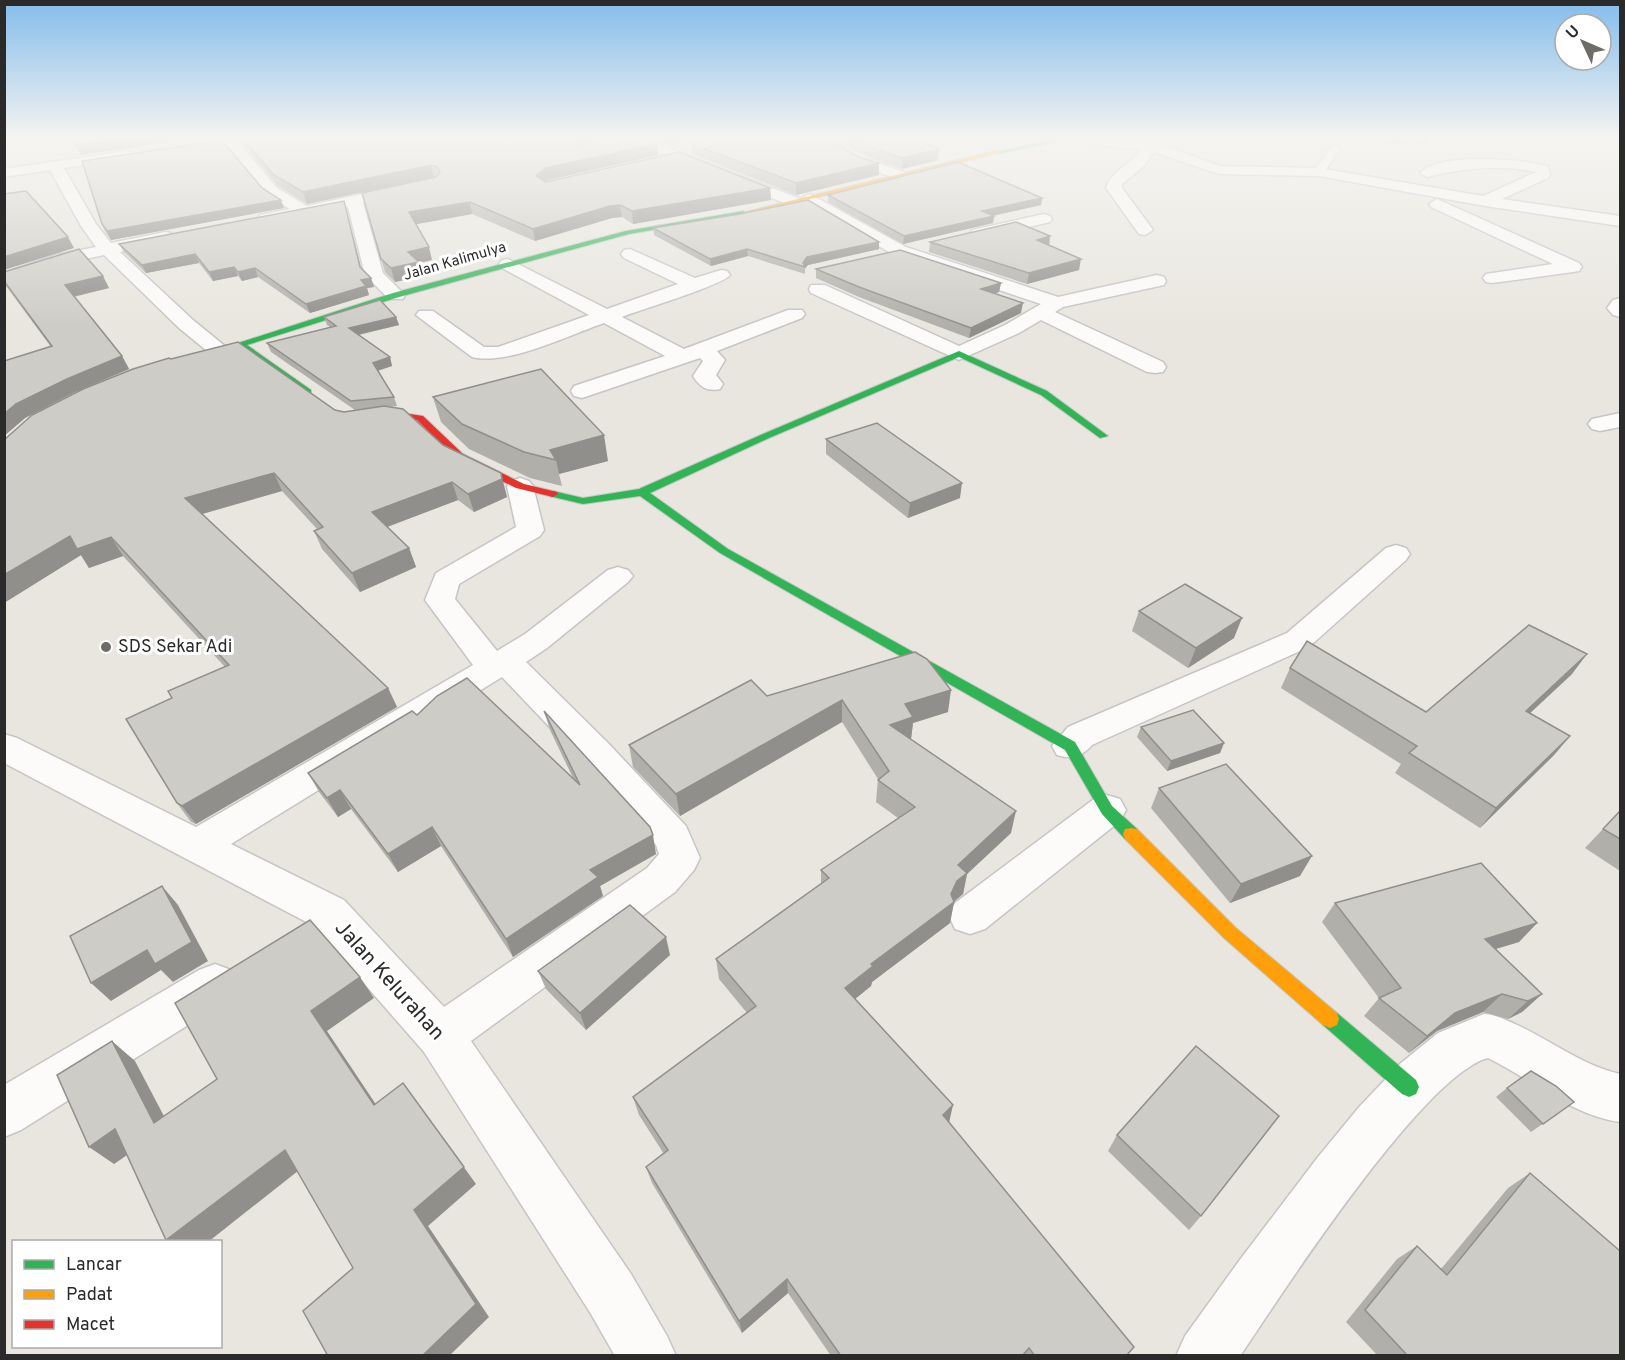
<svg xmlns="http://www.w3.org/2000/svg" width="1625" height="1360" font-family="Overpass,sans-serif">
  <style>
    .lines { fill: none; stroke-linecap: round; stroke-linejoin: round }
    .lane-casing { stroke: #c6c5c5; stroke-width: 3 }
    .street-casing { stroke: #c6c5c5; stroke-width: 3 }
    .fast-casing { stroke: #c6c5c5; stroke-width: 2 }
    .slow-casing { stroke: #c6c5c5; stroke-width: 2 }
    .jam-casing { stroke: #c6c5c5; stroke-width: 2 }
    .lane { fill: #fcfbfa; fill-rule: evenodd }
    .street { fill: #fcfbfa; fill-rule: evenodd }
    .fast { fill: #30b455; fill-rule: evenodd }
    .slow { fill: #ff9f0a; fill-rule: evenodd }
    .jam { fill: #e5322d; fill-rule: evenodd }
    .wall { fill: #b0afaa }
    .shaded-wall { fill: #908f8b }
    .building { fill: #cdccc6; stroke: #908f8b; stroke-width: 1.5 }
    .poi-dot { fill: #6d6c69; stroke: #fff; stroke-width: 2 }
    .labels { text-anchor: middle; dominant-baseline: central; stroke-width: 6; stroke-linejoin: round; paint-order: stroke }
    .far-street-label { font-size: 15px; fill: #2a2a2a; stroke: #fff }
    .poi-label { font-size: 18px; fill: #2a2a2a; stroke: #fff; text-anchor: start }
    .near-street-label { font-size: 21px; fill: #2a2a2a; stroke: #fff }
  </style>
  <rect width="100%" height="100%" fill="#e9e6df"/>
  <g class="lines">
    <g class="lane-casing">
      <polygon id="lane" points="1335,146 1340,149 1323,174 1315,174 1315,170 1331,147"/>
    </g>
    <g class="street-casing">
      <g id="street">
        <polygon points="220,137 233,137 277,188 307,206 408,184 413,186 416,189 413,192 363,203 383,273 405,295 403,299 389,299 365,275 348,207 266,223 260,221 258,218 260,215 290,209 267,194"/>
        <polygon points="622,137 641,137 801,199 803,202 801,205 789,205"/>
        <polygon points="807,137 824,137 872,161 904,172 906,175 899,179 862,167"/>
        <path d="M1070,137h32l60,8 58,21 99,2 164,28 53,-24c-38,-8 -72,-4 -109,5l-7,-4c19,-21 102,-14 128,-7l2,9 -2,3 -46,21 118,17v10l-135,-20 -166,-30 -100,-2 -65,-22 -10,14 -22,18v4l31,42 -8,5 -6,-1 -33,-46c3,-15 26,-25 35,-38l-65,-8 -5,-1z"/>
        <polygon points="126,151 131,152 133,155 131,158 64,168 96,224 111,243 165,232 171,233 173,237 171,241 120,252 193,320 226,347 229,351 226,355 219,357 212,355 179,328 104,255 67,263 4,284 4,273 56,255 96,247 81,226 50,170 4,177 4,169"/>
        <polygon points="810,194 906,247 1058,297 1157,275 1164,277 1166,281 1164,285 1063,307 1055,312 1163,362 1166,367 1163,372 1155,373 1147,372 1041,320 1019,333 959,360 811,293 809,289 811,285 825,285 959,346 1005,325 1041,304 894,255 805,202 802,199 805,196"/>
        <polygon points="1437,199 1579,263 1582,267 1579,271 1573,272 1492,283 1486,282 1483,278 1486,274 1553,264 1431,207 1429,204"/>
        <polygon points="1044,214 1050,216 1052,219 1050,222 978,239 970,234 972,230"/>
        <path d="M630,249l65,29 26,-8 6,1 3,4c-7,10 -91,35 -108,42l62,32 104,-39h14l3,4 -3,4 -85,33 8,9 -9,15 7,9 -3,5c-13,3 -20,-2 -27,-13l10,-15 -3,-3 -118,40 -8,-2 -3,-5 3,-5 91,-30 -61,-33c-35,12 -97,43 -132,34l-56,-42 3,-4h14l51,36h14l91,-32 -87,-47 -3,-4 3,-4 6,-1 99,50 71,-25 -54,-26 -3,-4 3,-4z"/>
        <polygon points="1620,298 1620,317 1613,315 1607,308 1613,300"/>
        <polygon points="1620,413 1620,427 1600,431 1592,429 1588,424 1592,419"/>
        <path d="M520,478l9,3 4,5 11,44 -4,6 -81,48 -4,15 42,52 28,-17 83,-64 10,-3 10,3 5,6 -5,6 -81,66 -21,14 82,81 78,83 14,32 -6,12 -19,22 -204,149 160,233 36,62 9,20h-61l-24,-42 -167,-262 -110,-126 -310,-163v-29l13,4 179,89 277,-162 -48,-65 11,-27 80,-46 -9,-41 4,-5zM502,677l80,84 74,84 3,9 -12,14 -203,139 -100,-107 -113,-56z"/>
        <path d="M1396,545l10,3 4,6 -4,6 -97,87 -217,98c-11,12 -19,15 -35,10l-5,-9 16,-19 219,-94 99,-85z"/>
        <polygon points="1107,795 1120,799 1126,810 1120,821 985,929 970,934 955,929 949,916 955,903 1094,799"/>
        <polygon points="215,964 231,970 237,984 231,998 21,1130 4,1137 4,1085 199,970"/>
        <path d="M1484,1014c11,0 21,6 31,10 35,16 68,42 105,50v48c-49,-7 -89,-43 -132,-64 -64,16 -207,237 -248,298h-64l9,-20 54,-75 79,-104 42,-51 41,-43 37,-30z"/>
      </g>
    </g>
    <g class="fast-casing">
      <g id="fast">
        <polygon points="1067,137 1080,137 998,154 995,152"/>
        <polygon points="744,211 746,214 629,234 399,297 247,345 311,390 311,394 305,394 240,347 199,360 195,357 393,293 626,231"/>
        <polygon points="959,351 1047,391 1108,436 1100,438 1041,395 959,357 769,438 650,493 728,549 1075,742 1112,806 1137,829 1139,834 1137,839 1131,840 1125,839 1102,814 1065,750 720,553 640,496 583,504 549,496 548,494 553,491 583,498 639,489 763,434"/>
        <polygon points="1330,1010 1337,1013 1416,1080 1419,1087 1416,1094 1409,1097 1402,1094 1323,1025 1321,1019 1323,1013"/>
      </g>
    </g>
    <g class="slow-casing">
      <g id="slow">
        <polygon points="998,150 1000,153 744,215 741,213"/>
        <polygon points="1131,828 1137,829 1236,928 1337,1013 1339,1019 1337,1025 1330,1028 1323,1025 1224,938 1125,839 1123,834 1125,829"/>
      </g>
    </g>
    <g class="jam-casing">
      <polygon id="jam" points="390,411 423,416 463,454 524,484 557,492 558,494 553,497 516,488 455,458 417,420 390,417 369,420 364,417 369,414"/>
    </g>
    <use href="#lane" class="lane"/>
    <use href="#street" class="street"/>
    <use href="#fast" class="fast"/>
    <use href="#slow" class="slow"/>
    <use href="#jam" class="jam"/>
  </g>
  <g class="wall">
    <polygon points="241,137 608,137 578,144 580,145 657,144 658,155 548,180 545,182 770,188 771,200 633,224 622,217 612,218 535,241 472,214 416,224 432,260 419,263 422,276 395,282 385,272 362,193 434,177 307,204 278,186 243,145"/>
    <polygon points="648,137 699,137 671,146"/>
    <polygon points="830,137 911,137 939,149 938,160 902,169 873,159"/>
    <polygon points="1368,137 1428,137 1425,144 1404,142 1403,145 1369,141 1370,137"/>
    <polygon points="692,144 879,175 796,195 692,154"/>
    <polygon points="262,188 284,208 111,240 106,233 102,224"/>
    <polygon points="828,195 1042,198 1041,205 993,216 994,216 993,223 903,244 828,202"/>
    <polygon points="344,201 361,268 371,278 374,287 367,288 369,295 310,313 258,277 242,281 238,276 213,281 199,263 146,273 124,252 119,244"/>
    <polygon points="653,228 879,242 879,249 808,265 805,268 805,274 748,256 711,266 654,235"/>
    <polygon points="930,242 1049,245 1079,270 1027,284 929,252"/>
    <polygon points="816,269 1001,283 999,292 995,294 1021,313 969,338 859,297 816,278"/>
    <polygon points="4,272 109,288 74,297 122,356 129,369 75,392 25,418 4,436 4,361 51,347 6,286 4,283"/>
    <polygon points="324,317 396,317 399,325 359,335 390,357 392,366 378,371 394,397 397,406 388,407 443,445 507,497 474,512 458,500 387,527 409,548 416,567 360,592 322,549 314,531 317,529 282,491 202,514 388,688 397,707 196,824 191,822 177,803 172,698 225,667 123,556 89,568 81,555 4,603 4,440 171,359 335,410 344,412 367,408 355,410 271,352 267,343 330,327 327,325"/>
    <polygon points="433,397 608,461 559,474 562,486 530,478 469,449 441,422"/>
    <polygon points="826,439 960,498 908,518 826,454"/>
    <polygon points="1139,611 1234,638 1188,668 1132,631"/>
    <polygon points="915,652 948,712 913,723 911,739 1011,833 967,874 963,894 954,902 950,923 872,982 871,986 855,999 1126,1356 831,1356 788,1293 742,1333 652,1183 646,1167 664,1154 639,1115 633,1097 747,1013 719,979 716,959 821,884 821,870 898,818 876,802 878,779 842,722 680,816 633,767 629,745 767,696"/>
    <polygon points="1290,668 1426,712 1572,674 1530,713 1570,736 1554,755 1480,828 1395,773 1401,764 1281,688"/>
    <polygon points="544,711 656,854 600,886 603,896 513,957 441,846 398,872 351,809 338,817 319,792 308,773 417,715 573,778 550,730"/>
    <polygon points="1141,727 1224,743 1220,753 1167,771 1137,737"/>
    <polygon points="1159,788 1300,876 1230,903 1151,808"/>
    <polygon points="1620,811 1620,871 1585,848"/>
    <polygon points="1335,903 1537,923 1519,942 1496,949 1542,994 1522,1012 1508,1019 1483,1012 1437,1031 1409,1053 1364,1016 1379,998 1322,922"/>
    <polygon points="670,955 586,1030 546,989 538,971"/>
    <polygon points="1507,1088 1574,1102 1531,1132 1496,1097"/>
    <polygon points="1117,1135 1201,1216 1189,1230 1108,1151"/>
    <polygon points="1530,1173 1620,1356 1378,1356 1346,1322 1397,1259 1417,1246 1441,1269 1508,1188"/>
  </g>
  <g class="shaded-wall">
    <polygon points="128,137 202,137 81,155 76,145"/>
    <polygon points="572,137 608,137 576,145 570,140"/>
    <polygon points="670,137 699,137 671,146"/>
    <polygon points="657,144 658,155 548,180 538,188 536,176 545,168"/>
    <polygon points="939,149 938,160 902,169 903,158"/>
    <polygon points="879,163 879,175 796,195 796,183"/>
    <polygon points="431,165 434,177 307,204 303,192"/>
    <polygon points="770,188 771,200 633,224 632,211"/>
    <polygon points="1042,198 1041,205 981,218 982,211"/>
    <polygon points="281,200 284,208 111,240 107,231"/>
    <polygon points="344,201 346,209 363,276 360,267"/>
    <polygon points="470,202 472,214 412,225 409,212"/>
    <polygon points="620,205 622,217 612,218 535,241 533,229 610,206"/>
    <polygon points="994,216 993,223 903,244 904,236"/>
    <polygon points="1050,236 1049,247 1037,240"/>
    <polygon points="68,237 74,248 4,270 4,257"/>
    <polygon points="879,242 879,249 808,265 805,268 803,263 807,257"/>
    <polygon points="429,247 432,260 419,263 422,276 395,282 391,268 408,252"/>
    <polygon points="747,249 748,256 711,266 710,259"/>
    <polygon points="195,254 199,263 146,273 142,265"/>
    <polygon points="1081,259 1079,270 1027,284 1029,273"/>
    <polygon points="234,267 238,276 213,281 209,272"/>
    <polygon points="255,268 258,277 242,281 238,272"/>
    <polygon points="103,276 109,288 71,297 65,285"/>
    <polygon points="371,278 374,287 367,288 369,295 310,313 306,304 361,280"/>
    <polygon points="1001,283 999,292 980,298 981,289"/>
    <polygon points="1023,303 1021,313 969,338 971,328"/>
    <polygon points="396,317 399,325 352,336 349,328"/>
    <polygon points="122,356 129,369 75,392 25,418 4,436 4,414 16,404 67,379"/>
    <polygon points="390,357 392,366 376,371 373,363"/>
    <polygon points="604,435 608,461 559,474 556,460 550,450"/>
    <polygon points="274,473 282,491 195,516 185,498"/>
    <polygon points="501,473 507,497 474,512 468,494"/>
    <polygon points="452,482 458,500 379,530 372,512"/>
    <polygon points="962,483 960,498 908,518 910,503"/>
    <polygon points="70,536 111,537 123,556 89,568 81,555 4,603 4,575"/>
    <polygon points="409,548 416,567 360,592 352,573"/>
    <polygon points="1242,618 1234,638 1188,668 1196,648"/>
    <polygon points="1587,654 1572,674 1511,731 1526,711"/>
    <polygon points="388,688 397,707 196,824 182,806"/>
    <polygon points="951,690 948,712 913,723 911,739 890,725 905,704"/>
    <polygon points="842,700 842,722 680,816 676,794"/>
    <polygon points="1570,736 1554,755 1480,828 1496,808"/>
    <polygon points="1224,743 1220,753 1167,771 1171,761"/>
    <polygon points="340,790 351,809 338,817 327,798"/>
    <polygon points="1016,811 1011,833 967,874 963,894 953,902 954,902 950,923 872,982 871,986 844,1008 845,988 871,964 951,894 958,865"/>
    <polygon points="432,827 441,846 398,872 388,854"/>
    <polygon points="653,835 656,854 600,886 603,896 513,957 506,939 590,870"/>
    <polygon points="1312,856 1300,876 1230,903 1241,884"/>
    <polygon points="162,886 178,905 208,961 173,982 161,970 111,1001 91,983"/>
    <polygon points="1537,923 1519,942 1468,957 1485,939"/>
    <polygon points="666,937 670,955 586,1030 580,1013"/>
    <polygon points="360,977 374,998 327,1031 389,1124 374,1105 311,1011"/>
    <polygon points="1502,994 1483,1012 1437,1031 1409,1053 1427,1036 1455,1013"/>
    <polygon points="1542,994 1522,1012 1508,1019 1528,1001"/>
    <polygon points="112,1041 135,1061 177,1141 154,1123"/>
    <polygon points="403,1083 476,1184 428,1226 489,1317 449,1356 422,1356 414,1210"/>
    <polygon points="953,1105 949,1123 943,1115"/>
    <polygon points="115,1129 139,1147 114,1164 89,1147"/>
    <polygon points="285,1150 303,1167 208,1242 168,1242 166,1240"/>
    <polygon points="787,1279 788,1293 742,1333 739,1321"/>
  </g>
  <g class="building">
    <polygon points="74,137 128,137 76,145"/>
    <polygon points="242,137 572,137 570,140 580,145 616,137 637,137 657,144 545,168 536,176 546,182 679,152 770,188 632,211 620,205 610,206 533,229 470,202 409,212 429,247 408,252 419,262 391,268 381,259 362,193 436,177 440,173 438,167 431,165 303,192 274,175"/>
    <polygon points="706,137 823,137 861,158 879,163 796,183 692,144"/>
    <polygon points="852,137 911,137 939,149 903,158 873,148"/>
    <polygon points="222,140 262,188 281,200 107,231 102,224 82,161"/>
    <polygon points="958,162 1042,198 982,211 994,216 904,236 828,195"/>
    <polygon points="26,191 68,237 4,257 4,194"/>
    <polygon points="808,200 879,242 807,257 803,263 805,267 747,249 710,259 653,228 740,214"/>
    <polygon points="344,201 360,267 371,278 361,280 366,286 306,304 255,268 238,272 234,267 209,272 195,254 142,265 119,244"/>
    <polygon points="1016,222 1050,236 1037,240 1081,259 1029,273 930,242"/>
    <polygon points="79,249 103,276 65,285 122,356 67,379 16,404 4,414 4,361 52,346 4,281 4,272"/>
    <polygon points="900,250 1001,283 981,289 1023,303 971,328 859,287 816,269"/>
    <polygon points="380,300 396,317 349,328 390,357 373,363 394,397 351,401 267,343 336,326 324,317"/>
    <polygon points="238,342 335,410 344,412 384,406 403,409 443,445 501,473 502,479 468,494 452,482 372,512 409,548 352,573 314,531 323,527 274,473 185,498 388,688 182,806 177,803 126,719 172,698 168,691 229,665 111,537 77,549 70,536 4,575 4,440 32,415 83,389 133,369 169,358 171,359"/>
    <polygon points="541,369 604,435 550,450 556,460 524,452 462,424 433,397"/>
    <polygon points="877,423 962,483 910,503 826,439"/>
    <polygon points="1185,584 1242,618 1196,648 1139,611"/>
    <polygon points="1529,625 1587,654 1526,711 1570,736 1496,808 1409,753 1417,746 1290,668 1307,641 1426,712"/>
    <polygon points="915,652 927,659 951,690 905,704 913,717 890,725 1016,811 958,865 967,873 957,881 951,894 954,902 871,964 873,966 845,988 953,1105 943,1115 1134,1347 1126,1356 1035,1356 1029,1348 1022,1356 841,1356 787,1279 739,1321 646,1167 668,1150 633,1097 756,1006 716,959 829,878 821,870 915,807 878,780 889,771 842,700 676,794 629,745 751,680 767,696"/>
    <polygon points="467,678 580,785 544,711 650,827 653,835 590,870 598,877 506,939 432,827 388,854 340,790 327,798 308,773 412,711 417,715 437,696"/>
    <polygon points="1193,710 1224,743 1171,761 1141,727"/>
    <polygon points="1226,764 1312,856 1241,884 1159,788"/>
    <polygon points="1620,811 1620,839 1603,829"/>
    <polygon points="1481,863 1537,923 1485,939 1542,994 1528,1001 1502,994 1455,1013 1427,1036 1379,998 1401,988 1335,903"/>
    <polygon points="162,886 192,942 155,964 147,950 91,983 70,936"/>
    <polygon points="630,905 666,937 580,1013 538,971"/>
    <polygon points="310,920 360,977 311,1011 374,1105 403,1083 464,1167 414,1210 476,1304 422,1356 328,1356 303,1311 353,1268 285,1150 166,1240 115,1129 89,1147 57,1075 112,1041 154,1123 217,1079 175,1003"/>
    <polygon points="1196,1046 1279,1116 1201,1216 1117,1135"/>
    <polygon points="1531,1071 1556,1086 1574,1102 1543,1124 1507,1088"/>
    <polygon points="1530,1173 1620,1251 1620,1356 1408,1356 1365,1310 1417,1246 1447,1275"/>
  </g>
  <linearGradient id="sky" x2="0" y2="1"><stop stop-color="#84bceb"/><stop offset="0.42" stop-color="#f5f4f1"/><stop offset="1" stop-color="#f5f4f1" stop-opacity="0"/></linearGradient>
  <rect width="1625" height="328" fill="url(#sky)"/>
  <circle class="poi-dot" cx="106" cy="647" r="6"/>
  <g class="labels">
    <g class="far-street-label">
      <text transform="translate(455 262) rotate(-16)">Jalan Kalimulya</text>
    </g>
    <g class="poi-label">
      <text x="118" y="647">SDS Sekar Adi</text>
    </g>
    <g class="near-street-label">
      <text transform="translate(389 981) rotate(48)">Jalan Kelurahan</text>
    </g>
  </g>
  <rect width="1625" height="1360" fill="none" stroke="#2a2a2a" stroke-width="12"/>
  <rect x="12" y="1240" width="210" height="108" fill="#ffffff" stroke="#aaaaaa" stroke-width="1.5"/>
  <rect x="24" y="1260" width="30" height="9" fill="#30b455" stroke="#aaaaaa" stroke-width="1.5"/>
  <text x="66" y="1270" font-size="18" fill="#2a2a2a">Lancar</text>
  <rect x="24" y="1290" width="30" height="9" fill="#ff9f0a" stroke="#aaaaaa" stroke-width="1.5"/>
  <text x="66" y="1300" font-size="18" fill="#2a2a2a">Padat</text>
  <rect x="24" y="1320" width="30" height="9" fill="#e5322d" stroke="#aaaaaa" stroke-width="1.5"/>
  <text x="66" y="1330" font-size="18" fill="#2a2a2a">Macet</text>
  <g transform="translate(1583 42) rotate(314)"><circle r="28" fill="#ffffff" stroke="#aaaaaa" stroke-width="1.5"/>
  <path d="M0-4.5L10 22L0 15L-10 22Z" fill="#6d6c69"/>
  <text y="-9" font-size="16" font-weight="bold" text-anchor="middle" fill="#2a2a2a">U</text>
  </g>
</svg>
